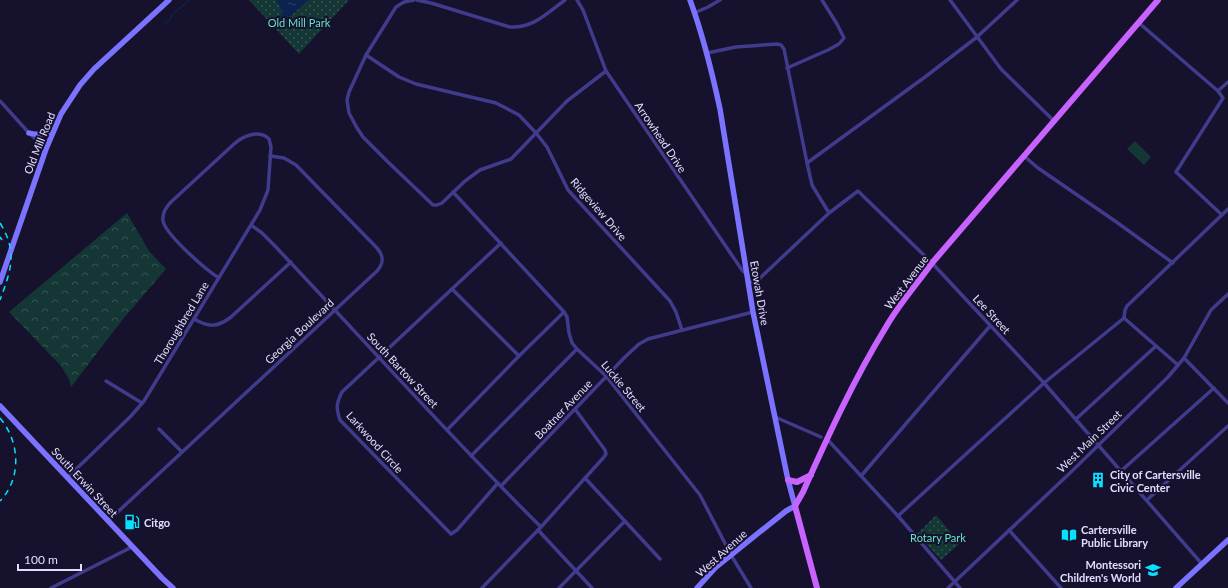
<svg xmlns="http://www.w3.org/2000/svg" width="1228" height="588" font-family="Lato,sans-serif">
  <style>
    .grass { fill: url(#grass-dots) }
    .forest { fill: url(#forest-crowns) }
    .pitch { fill: #143736 }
    .water { fill: url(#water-ripples) }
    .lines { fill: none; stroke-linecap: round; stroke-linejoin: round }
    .stream { stroke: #0c2350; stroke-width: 1.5 }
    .street { stroke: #403b8c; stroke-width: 3.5 }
    .secondary { stroke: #7b73ff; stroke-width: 5.5 }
    .primary { stroke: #c963ff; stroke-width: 6 }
    .rail { stroke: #08e0ff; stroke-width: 1.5; stroke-dasharray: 6 5; stroke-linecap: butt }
    .labels { text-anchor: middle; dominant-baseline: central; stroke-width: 4; stroke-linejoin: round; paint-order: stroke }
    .park-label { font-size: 11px; fill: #63e4c7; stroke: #16112c }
    .street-label { font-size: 11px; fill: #e1dcff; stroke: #16112c }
    .poi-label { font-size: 11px; font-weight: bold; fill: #e1dcff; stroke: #16112c; text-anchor: start }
  </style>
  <defs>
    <pattern id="grass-dots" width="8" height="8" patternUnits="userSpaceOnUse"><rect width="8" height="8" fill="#143736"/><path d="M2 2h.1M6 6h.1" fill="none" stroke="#365354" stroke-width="1.8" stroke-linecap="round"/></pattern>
    <pattern id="forest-crowns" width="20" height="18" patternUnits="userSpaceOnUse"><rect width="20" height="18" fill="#143736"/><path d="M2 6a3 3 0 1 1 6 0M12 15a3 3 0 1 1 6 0" fill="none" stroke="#365354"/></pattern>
    <pattern id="water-ripples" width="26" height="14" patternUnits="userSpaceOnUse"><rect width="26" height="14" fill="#0c2350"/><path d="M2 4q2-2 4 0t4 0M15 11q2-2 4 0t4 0" fill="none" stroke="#2f426a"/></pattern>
  </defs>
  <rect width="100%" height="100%" fill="#16112c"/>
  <g class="grass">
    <polygon points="249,0 349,0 299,54"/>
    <polygon points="936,515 960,543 941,560 917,534"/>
  </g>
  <polygon class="forest" points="127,213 149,251 166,269 123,319 71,387 69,379 61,366 9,312"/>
  <polygon class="pitch" points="1135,141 1151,157 1144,165 1127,149"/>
  <path class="water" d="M276,0h33l-26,23 -4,-4c5,-6 1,-13 -3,-19z"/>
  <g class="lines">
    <g class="stream">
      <polyline points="164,24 170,20 172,15 189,0"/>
      <polyline points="279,24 281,22"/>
    </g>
    <g class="street">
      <polyline points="414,0 404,2 396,7 366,55 349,92 347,100 349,113 357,128 363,137 388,162 433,205 437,205 442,203 465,181 480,170 511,159 567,101 606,71"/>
      <path d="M417,0l14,3 79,24c24,1 37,-14 55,-27"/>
      <polyline points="577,0 583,10 606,71 742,270 747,275"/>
      <polyline points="950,0 1001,69 1054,121"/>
      <polyline points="694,13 708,7 720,0"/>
      <polyline points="1139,23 1218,91 1223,98 1176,172 1222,215"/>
      <polyline points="707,53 736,47 777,44 781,45 784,49 807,163 812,185 829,213"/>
      <polyline points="366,55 399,77 416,84 496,103 519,115 536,133 547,147 568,190 670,301 676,312 682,330"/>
      <polyline points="787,68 828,50 839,44 844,38 837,24 822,0"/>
      <polyline points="1218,91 1228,82"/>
      <polyline points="0,101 29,133 46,149"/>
      <polyline points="1024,156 1038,168 1115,221 1173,263"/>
      <polyline points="807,163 925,77 977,37 1017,0"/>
      <polyline points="453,192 564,312 567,317 569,333 572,343 577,349 606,376 700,495 731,555 751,588"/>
      <path d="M251,225l11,8 12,12c89,94 175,191 267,282"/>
      <polyline points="748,283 759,279 829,213 858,191 932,263 1044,383 1202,564"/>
      <polyline points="452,289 519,356"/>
      <polyline points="1124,318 1178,365"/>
      <path d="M194,319c14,8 23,9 37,-2l60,-55"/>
      <polyline points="1184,358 1228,403"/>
      <polyline points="106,381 142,403"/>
      <polyline points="775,417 821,437"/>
      <polyline points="1076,419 1156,346"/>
      <polyline points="159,429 182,452"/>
      <polyline points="447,430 519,356 564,312"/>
      <polyline points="827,439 898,516 960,588"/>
      <polyline points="471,456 577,349"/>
      <polyline points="1121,471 1214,388"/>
      <polyline points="861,476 990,326"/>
      <path d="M68,477l63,-61 13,-15 116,-191 8,-20 3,-43 -2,-8c-10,-10 -26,-3 -35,5l-63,58c-5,5 -9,11 -8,19 3,14 43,49 56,57"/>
      <polyline points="585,478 660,559"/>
      <path d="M498,483l-41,47 -6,4 -111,-114c-4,-12 -4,-16 2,-28l159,-149"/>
      <polyline points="501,486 625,357 639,344 648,339 753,312"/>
      <polyline points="1147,500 1228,426"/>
      <polyline points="898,516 1044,383 1124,318 1125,310 1127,306 1228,209"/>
      <path d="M108,521l269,-250c7,-8 7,-15 0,-23l-81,-83 -12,-7 -14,-2"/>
      <polyline points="538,530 592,588"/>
      <polyline points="1009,530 1061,588"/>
      <polyline points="51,588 128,549 132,546"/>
      <polyline points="482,588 541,527 604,457 606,454 605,450 575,409"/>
      <polyline points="559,588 625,521"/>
      <polyline points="948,588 1071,472 1168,377 1184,358 1211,310 1228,294"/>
    </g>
    <g class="secondary">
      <path d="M690,0c13,35 22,72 30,109l33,203 35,168 7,26 -9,5 -70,56 -19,21"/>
      <path d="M29,133c9,3 16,1 24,-3"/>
      <polyline points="0,282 46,149 61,114 80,85 94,69 169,0"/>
      <polyline points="0,406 162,578 173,588"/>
      <polyline points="1176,588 1228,540"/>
    </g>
    <g class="primary">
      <polyline points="788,480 797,482 811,475"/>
      <path d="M817,588l-22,-82 8,-14c25,-56 51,-113 83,-165 13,-23 31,-43 46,-64l226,-263"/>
    </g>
    <g class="rail">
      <path d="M0,223c18,29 11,47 0,77"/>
      <polyline points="0,237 2,240"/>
      <path d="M0,418c20,24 22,60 0,83"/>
    </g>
  </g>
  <defs>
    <g id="building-bare" transform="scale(1.2)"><path d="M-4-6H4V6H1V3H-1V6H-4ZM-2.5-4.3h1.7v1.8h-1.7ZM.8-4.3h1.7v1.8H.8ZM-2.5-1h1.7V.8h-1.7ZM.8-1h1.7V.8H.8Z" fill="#08e0ff" stroke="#16112c" stroke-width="2.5" paint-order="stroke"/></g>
    <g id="fuel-bare" transform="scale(1.2)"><path d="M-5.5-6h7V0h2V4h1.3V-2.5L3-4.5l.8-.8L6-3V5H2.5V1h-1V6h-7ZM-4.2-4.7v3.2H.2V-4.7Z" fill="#08e0ff" stroke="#16112c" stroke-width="2.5" paint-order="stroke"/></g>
    <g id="library-bare" transform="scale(1.2)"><path d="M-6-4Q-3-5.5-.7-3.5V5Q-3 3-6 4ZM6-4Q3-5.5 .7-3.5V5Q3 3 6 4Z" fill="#08e0ff" stroke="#16112c" stroke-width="2.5" paint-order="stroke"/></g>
    <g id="school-bare" transform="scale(1.2)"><path d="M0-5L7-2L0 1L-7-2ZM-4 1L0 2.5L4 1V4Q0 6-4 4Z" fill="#08e0ff" stroke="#16112c" stroke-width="2.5" paint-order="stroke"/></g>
  </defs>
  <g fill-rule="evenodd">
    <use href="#building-bare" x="1098" y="480"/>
    <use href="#fuel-bare" x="132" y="522"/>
    <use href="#library-bare" x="1069" y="535"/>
    <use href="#school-bare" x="1153" y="570"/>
  </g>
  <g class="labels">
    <g class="park-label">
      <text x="299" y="22">Old Mill Park</text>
      <text x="938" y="537">Rotary Park</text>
    </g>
    <g class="street-label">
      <text transform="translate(661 137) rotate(56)">Arrowhead Drive</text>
      <text transform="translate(39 143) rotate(-68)">Old Mill Road</text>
      <text transform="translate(599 209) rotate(49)">Ridgeview Drive</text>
      <text transform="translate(906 282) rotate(-53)">West Avenue</text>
      <text transform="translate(760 293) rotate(80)">Etowah Drive</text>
      <text transform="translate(992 314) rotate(47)">Lee Street</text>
      <text transform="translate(181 323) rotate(-59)">Thoroughbred Lane</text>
      <text transform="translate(299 331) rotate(-43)">Georgia Boulevard</text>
      <text transform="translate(403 370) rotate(47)">South Bartow Street</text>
      <text transform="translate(624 386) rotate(50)">Luckie Street</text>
      <text transform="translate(563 409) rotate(-46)">Boatner Avenue</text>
      <text transform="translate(1089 441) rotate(-44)">West Main Street</text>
      <text transform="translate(375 442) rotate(48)">Larkwood Circle</text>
      <text transform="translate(85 482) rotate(47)">South Erwin Street</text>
      <text transform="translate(721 553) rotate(-42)">West Avenue</text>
    </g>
    <g class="poi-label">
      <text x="1110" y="474">City of Cartersville<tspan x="1110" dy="13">Civic Center</tspan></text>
      <text x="144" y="522">Citgo</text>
      <text x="1081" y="529">Cartersville<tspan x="1081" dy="13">Public Library</tspan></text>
      <text x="1141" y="564" text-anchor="end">Montessori<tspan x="1141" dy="13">Children's World</tspan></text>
    </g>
  </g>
  <path d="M18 564v6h63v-6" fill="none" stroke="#e1dcff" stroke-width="2"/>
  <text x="24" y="564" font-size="12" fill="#e1dcff" stroke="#16112c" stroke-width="3" paint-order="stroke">100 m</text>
</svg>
